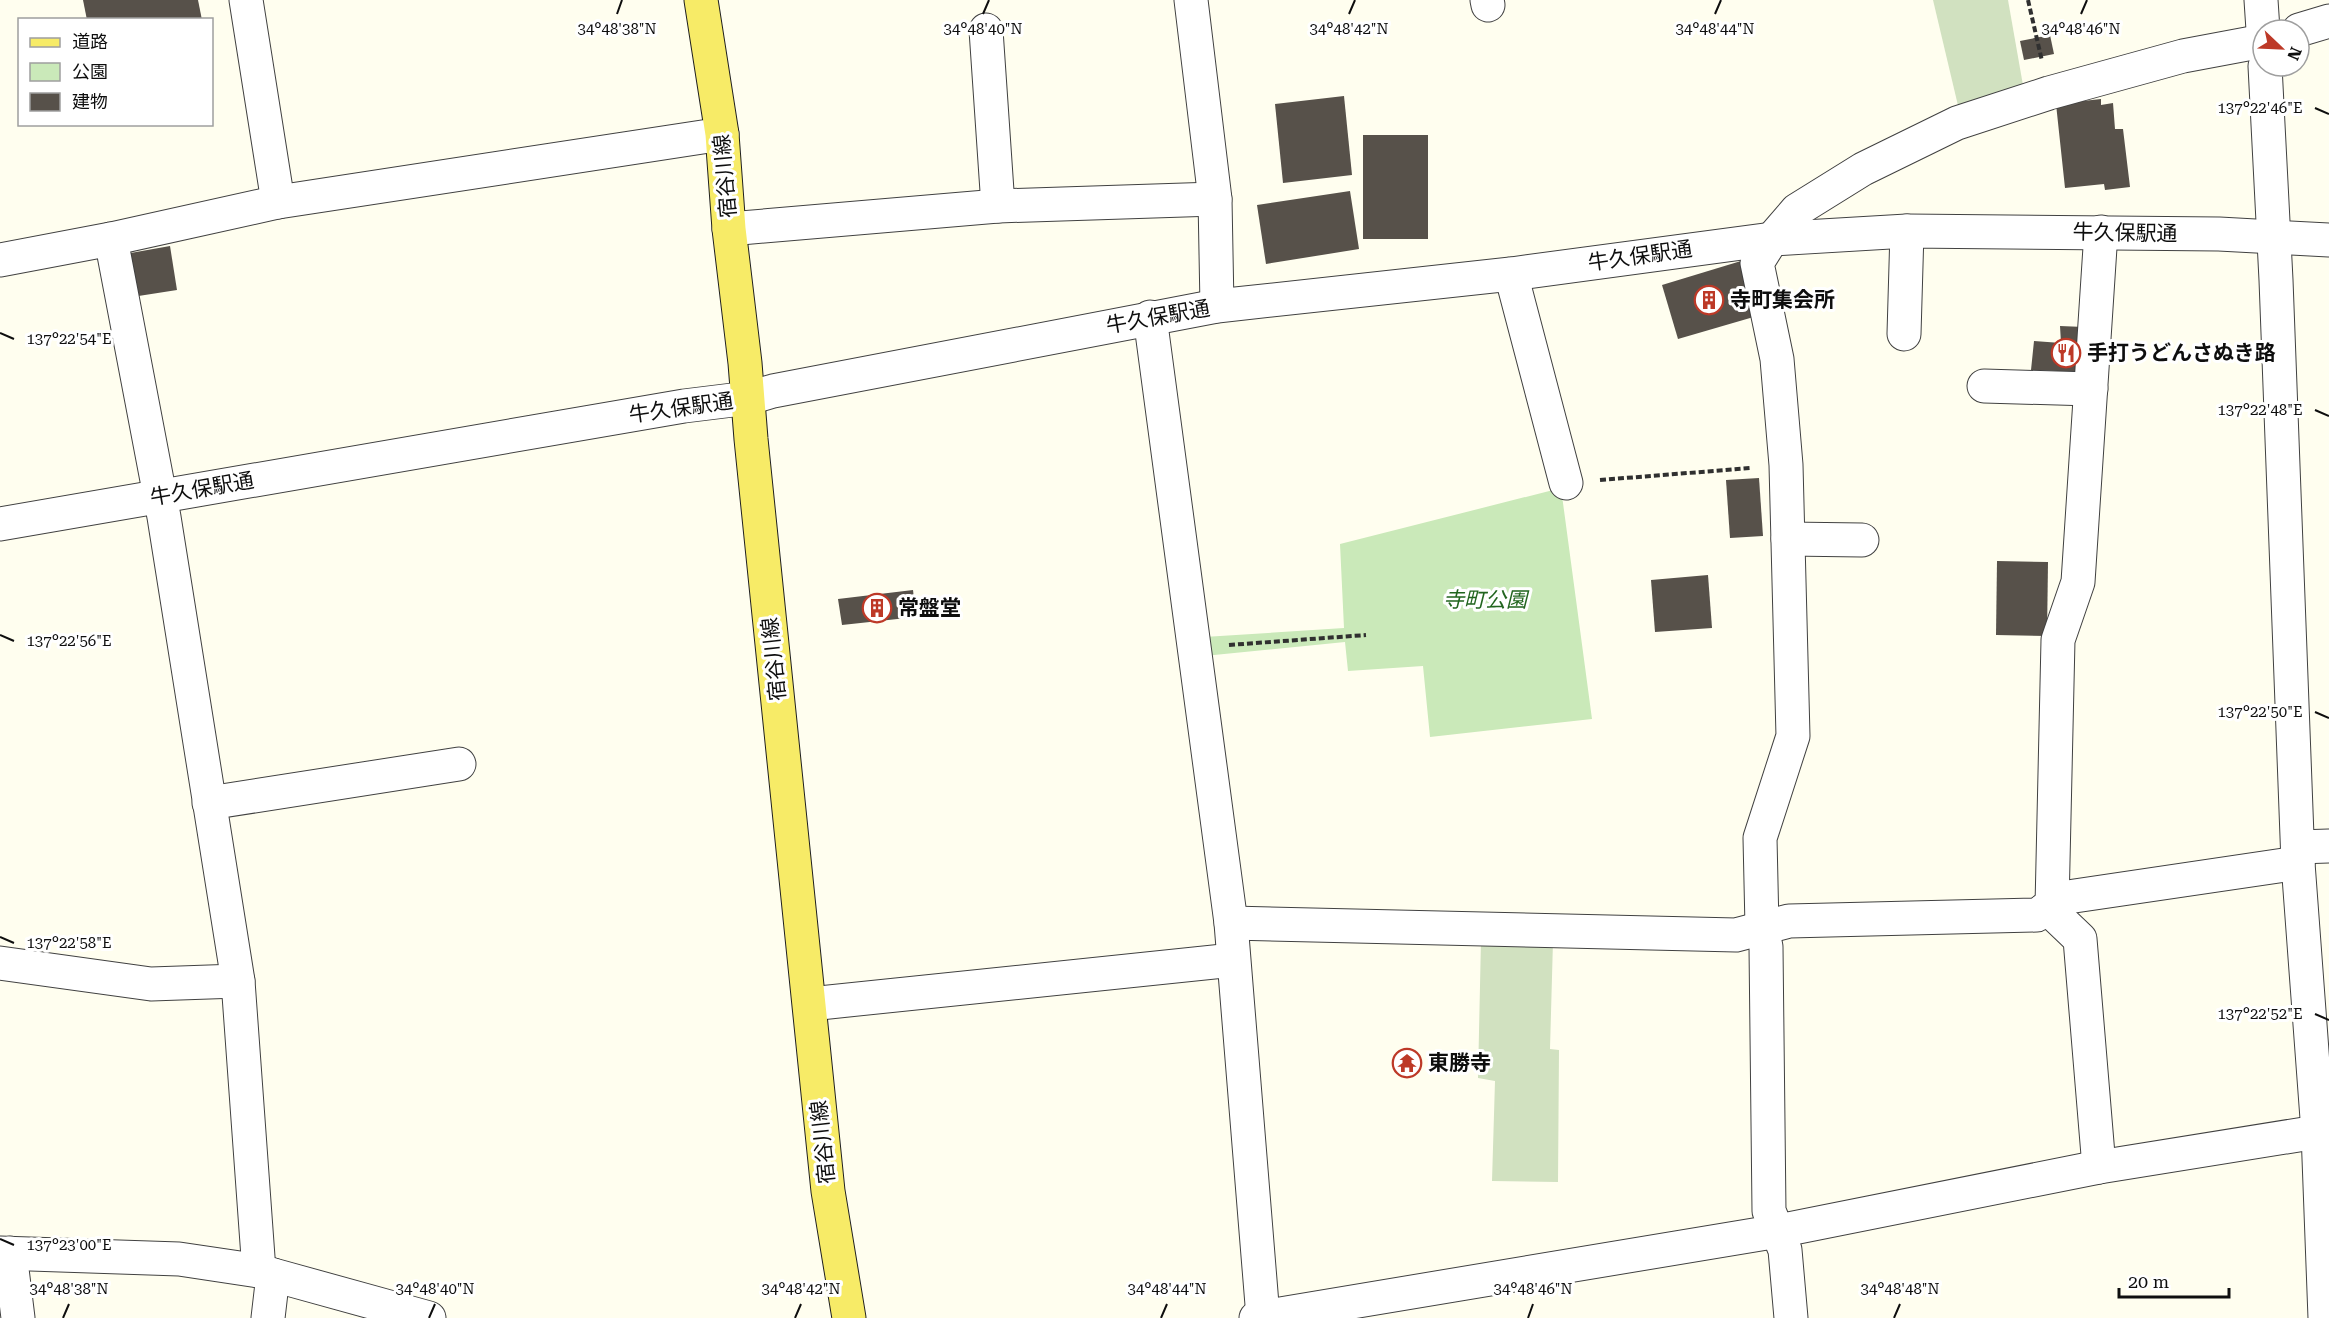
<svg xmlns="http://www.w3.org/2000/svg" width="2329" height="1318" font-family="'Roboto Serif','Noto Sans JP',serif">
  <style>
    .green { fill: #cae9b9 }
    .cemetery { fill: #d1e1c0 }
    .building { fill: #57514a }
    .lines { fill: none; stroke-linecap: round; stroke-linejoin: round }
    .minor-casing { stroke: #414141; stroke-width: 35 }
    .major-casing { stroke: #1f1f1f; stroke-width: 35 }
    .path { stroke: #303030; stroke-width: 4; stroke-dasharray: 6 3; stroke-linecap: butt }
    .minor { stroke: #fff; stroke-width: 33 }
    .major { stroke: #f7eb67; stroke-width: 33 }
    .ticks { fill: none; stroke: #0e0e0e; stroke-width: 2 }
    .labels { text-anchor: middle; dominant-baseline: central; stroke-width: 6; stroke-linejoin: round; paint-order: stroke }
    .street-label { font-size: 21px; fill: #0e0e0e; stroke: #fff }
    .poi-label { font-size: 21px; font-weight: bold; fill: #0e0e0e; stroke: #fff; text-anchor: start }
    .park-label { font-size: 21px; font-style: italic; fill: #22651f; stroke: #fff }
    .ticks-label { font-size: 15px; text-anchor: middle; fill: #0e0e0e; stroke: #fff; stroke-width: 6; stroke-linejoin: round; paint-order: stroke }
  </style>
  <rect width="100%" height="100%" fill="#fffeef"/>
  <polygon class="green" points="1561,488 1592,719 1430,737 1423,666 1348,671 1345,642 1204,656 1204,637 1344,628 1340,544"/>
  <g class="cemetery">
    <polygon points="1933,0 2008,0 2024,91 1960,114"/>
    <polygon points="1481,940 1553,941 1550,1049 1559,1050 1558,1182 1492,1181 1495,1081 1478,1078"/>
  </g>
  <g class="building">
    <polygon points="83,0 198,0 202,20 87,20"/>
    <polygon points="2050,35 2054,54 2024,60 2020,41"/>
    <polygon points="1344,96 1352,175 1283,183 1275,104"/>
    <polygon points="2101,99 2101,105 2113,103 2115,129 2123,129 2130,187 2105,190 2104,184 2065,188 2056,104"/>
    <rect x="1363" y="135" width="65" height="104"/>
    <polygon points="1350,191 1359,249 1266,264 1257,205"/>
    <polygon points="170,246 177,290 132,297 125,254"/>
    <polygon points="1741,261 1757,316 1678,339 1662,285"/>
    <polygon points="2060,326 2084,327 2083,372 2031,370 2034,341 2061,343"/>
    <polygon points="1759,478 1763,536 1730,538 1726,480"/>
    <polygon points="1997,561 2048,562 2047,636 1996,635"/>
    <polygon points="1708,575 1712,628 1655,632 1651,580"/>
    <polygon points="913,590 916,617 842,625 838,599"/>
  </g>
  <g class="lines">
    <g class="minor-casing">
      <g id="minor">
        <polyline points="246,0 278,202"/>
        <polyline points="1191,0 1215,199 1217,306"/>
        <polyline points="1487,0 1488,5"/>
        <polyline points="2261,0 2263,30"/>
        <polyline points="986,30 998,206"/>
        <polyline points="2299,30 2329,21"/>
        <polyline points="2265,66 2276,280 2298,863 2318,1132 2325,1318"/>
        <polyline points="729,229 998,206 1215,199"/>
        <polyline points="111,239 164,517 238,981 259,1271"/>
        <polyline points="0,260 111,239 278,202 722,134"/>
        <polyline points="1511,274 1566,483"/>
        <polyline points="1150,317 1231,923 1263,1317"/>
        <polyline points="1904,334 1907,231"/>
        <polyline points="1984,386 2091,389"/>
        <polyline points="0,524 684,406 749,398 773,391 1217,306 1511,274 1772,239 1907,231 2219,234 2329,240"/>
        <polyline points="1788,539 1862,540"/>
        <polyline points="209,803 459,764"/>
        <polyline points="2298,847 2329,846"/>
        <polyline points="1231,923 1736,935 1789,921 2037,915 2061,898 2298,863"/>
        <polyline points="0,963 151,984 238,981"/>
        <polyline points="810,1004 1233,960"/>
        <polyline points="2099,1167 2080,939 2057,917 2052,906 2058,640 2078,582 2101,232"/>
        <polyline points="0,1253 179,1259 259,1271 429,1318"/>
        <polyline points="10,1253 18,1318"/>
        <polyline points="268,1318 273,1275"/>
        <polyline points="1256,1318 1778,1231 2099,1167 2329,1130"/>
        <polyline points="1791,1318 1785,1250 1769,1211 1766,947 1762,927 1760,838 1793,736 1786,465 1777,359 1757,263 1772,239 1797,210 1863,169 1957,123 2049,93 2183,56 2263,41"/>
      </g>
    </g>
    <g class="major-casing">
      <polyline id="major" points="701,0 722,134 729,229 745,363 751,439 828,1191 849,1318"/>
    </g>
    <g class="path">
      <polyline points="2028,0 2042,61"/>
      <polyline points="1600,480 1751,468"/>
      <polyline points="1229,645 1366,635"/>
    </g>
    <use href="#minor" class="minor"/>
    <use href="#major" class="major"/>
  </g>
  <path class="ticks" d="M617,14l5,-14M983,14l6,-14M1349,14l6,-14M1715,14l6,-14M2081,14l6,-14M2315,108l14,6M0,333l14,6M2315,410l14,6M0,635l14,6M2315,712l14,6M0,937l14,6M2315,1014l14,6M0,1239l14,6M63,1318l6,-14M429,1318l6,-14M795,1318l6,-14M1161,1318l6,-14M1528,1318l5,-14M1894,1318l6,-14"/>
  <defs>
    <g id="building-ring" transform="scale(1.5)"><circle r="9.5" fill="#fff" stroke="#bd3927" stroke-width="1.5"/><path d="M-4-6H4V6H1V3H-1V6H-4ZM-2.5-4.3h1.7v1.8h-1.7ZM.8-4.3h1.7v1.8H.8ZM-2.5-1h1.7V.8h-1.7ZM.8-1h1.7V.8H.8Z" fill="#bd3927"/></g>
    <g id="restaurant-ring" transform="scale(1.5)"><circle r="9.5" fill="#fff" stroke="#bd3927" stroke-width="1.5"/><path d="M-5-6h1v4h1v-4h1v4h1v-4h1v5L-1.5 .5V6h-2V.5L-5-1ZM5-6V6H3V1.5H1.5Q1.5-4 5-6Z" fill="#bd3927"/></g>
    <g id="temple-ring" transform="scale(1.5)"><circle r="9.5" fill="#fff" stroke="#bd3927" stroke-width="1.5"/><path d="M0-6L5-2H3V0L6.5 2.5H4V6H1.5V3h-3V6H-4V2.5H-6.5L-3 0V-2H-5Z" fill="#bd3927"/></g>
  </defs>
  <g fill-rule="evenodd">
    <use href="#building-ring" x="1709" y="300"/>
    <use href="#restaurant-ring" x="2066" y="353"/>
    <use href="#building-ring" x="877" y="608"/>
    <use href="#temple-ring" x="1407" y="1063"/>
  </g>
  <g class="labels">
    <g class="street-label">
      <text transform="translate(725 176) rotate(-95)">宿谷川線</text>
      <text transform="translate(2125 233) rotate(1)">牛久保駅通</text>
      <text transform="translate(1640 256) rotate(-8)">牛久保駅通</text>
      <text transform="translate(1158 317) rotate(-10)">牛久保駅通</text>
      <text transform="translate(681 408) rotate(-8)">牛久保駅通</text>
      <text transform="translate(202 489) rotate(-10)">牛久保駅通</text>
      <text transform="translate(774 659) rotate(-96)">宿谷川線</text>
      <text transform="translate(823 1142) rotate(-96)">宿谷川線</text>
    </g>
    <g class="poi-label">
      <text x="1730" y="300">寺町集会所</text>
      <text x="2087" y="353">手打うどんさぬき路</text>
      <text x="898" y="608">常盤堂</text>
      <text x="1428" y="1063">東勝寺</text>
    </g>
    <g class="park-label">
      <text x="1485" y="600">寺町公園</text>
    </g>
  </g>
  <g class="ticks-label">
    <text x="617" y="34">34°48'38"N</text>
    <text x="983" y="34">34°48'40"N</text>
    <text x="1349" y="34">34°48'42"N</text>
    <text x="1715" y="34">34°48'44"N</text>
    <text x="2081" y="34">34°48'46"N</text>
    <text x="2260" y="113">137°22'46"E</text>
    <text x="69" y="344">137°22'54"E</text>
    <text x="2260" y="415">137°22'48"E</text>
    <text x="69" y="646">137°22'56"E</text>
    <text x="2260" y="717">137°22'50"E</text>
    <text x="69" y="948">137°22'58"E</text>
    <text x="2260" y="1019">137°22'52"E</text>
    <text x="69" y="1250">137°23'00"E</text>
    <text x="69" y="1294">34°48'38"N</text>
    <text x="435" y="1294">34°48'40"N</text>
    <text x="801" y="1294">34°48'42"N</text>
    <text x="1167" y="1294">34°48'44"N</text>
    <text x="1533" y="1294">34°48'46"N</text>
    <text x="1900" y="1294">34°48'48"N</text>
  </g>
  <rect x="18" y="18" width="195" height="108" fill="#ffffff" stroke="#9f9f9f" stroke-width="1.5"/>
  <rect x="30" y="38" width="30" height="9" fill="#f7eb67" stroke="#9f9f9f" stroke-width="1.5"/>
  <text x="72" y="48" font-size="18" fill="#0e0e0e">道路</text>
  <rect x="30" y="63" width="30" height="18" fill="#cae9b9" stroke="#9f9f9f" stroke-width="1.5"/>
  <text x="72" y="78" font-size="18" fill="#0e0e0e">公園</text>
  <rect x="30" y="93" width="30" height="18" fill="#57514a" stroke="#9f9f9f" stroke-width="1.5"/>
  <text x="72" y="108" font-size="18" fill="#0e0e0e">建物</text>
  <g transform="translate(2281 48) rotate(113)"><circle r="28" fill="#ffffff" stroke="#9f9f9f" stroke-width="1.5"/>
  <path d="M0-4.5L10 22L0 15L-10 22Z" fill="#bd3927"/>
  <text y="-9" font-size="16" font-weight="bold" text-anchor="middle" fill="#0e0e0e">N</text>
  </g>
  <path d="M2119 1288v9h110v-9" fill="none" stroke="#0e0e0e" stroke-width="3"/>
  <text x="2128" y="1288" font-size="18" fill="#0e0e0e" stroke="#ffffff" stroke-width="4.5" paint-order="stroke">20 m</text>
</svg>
